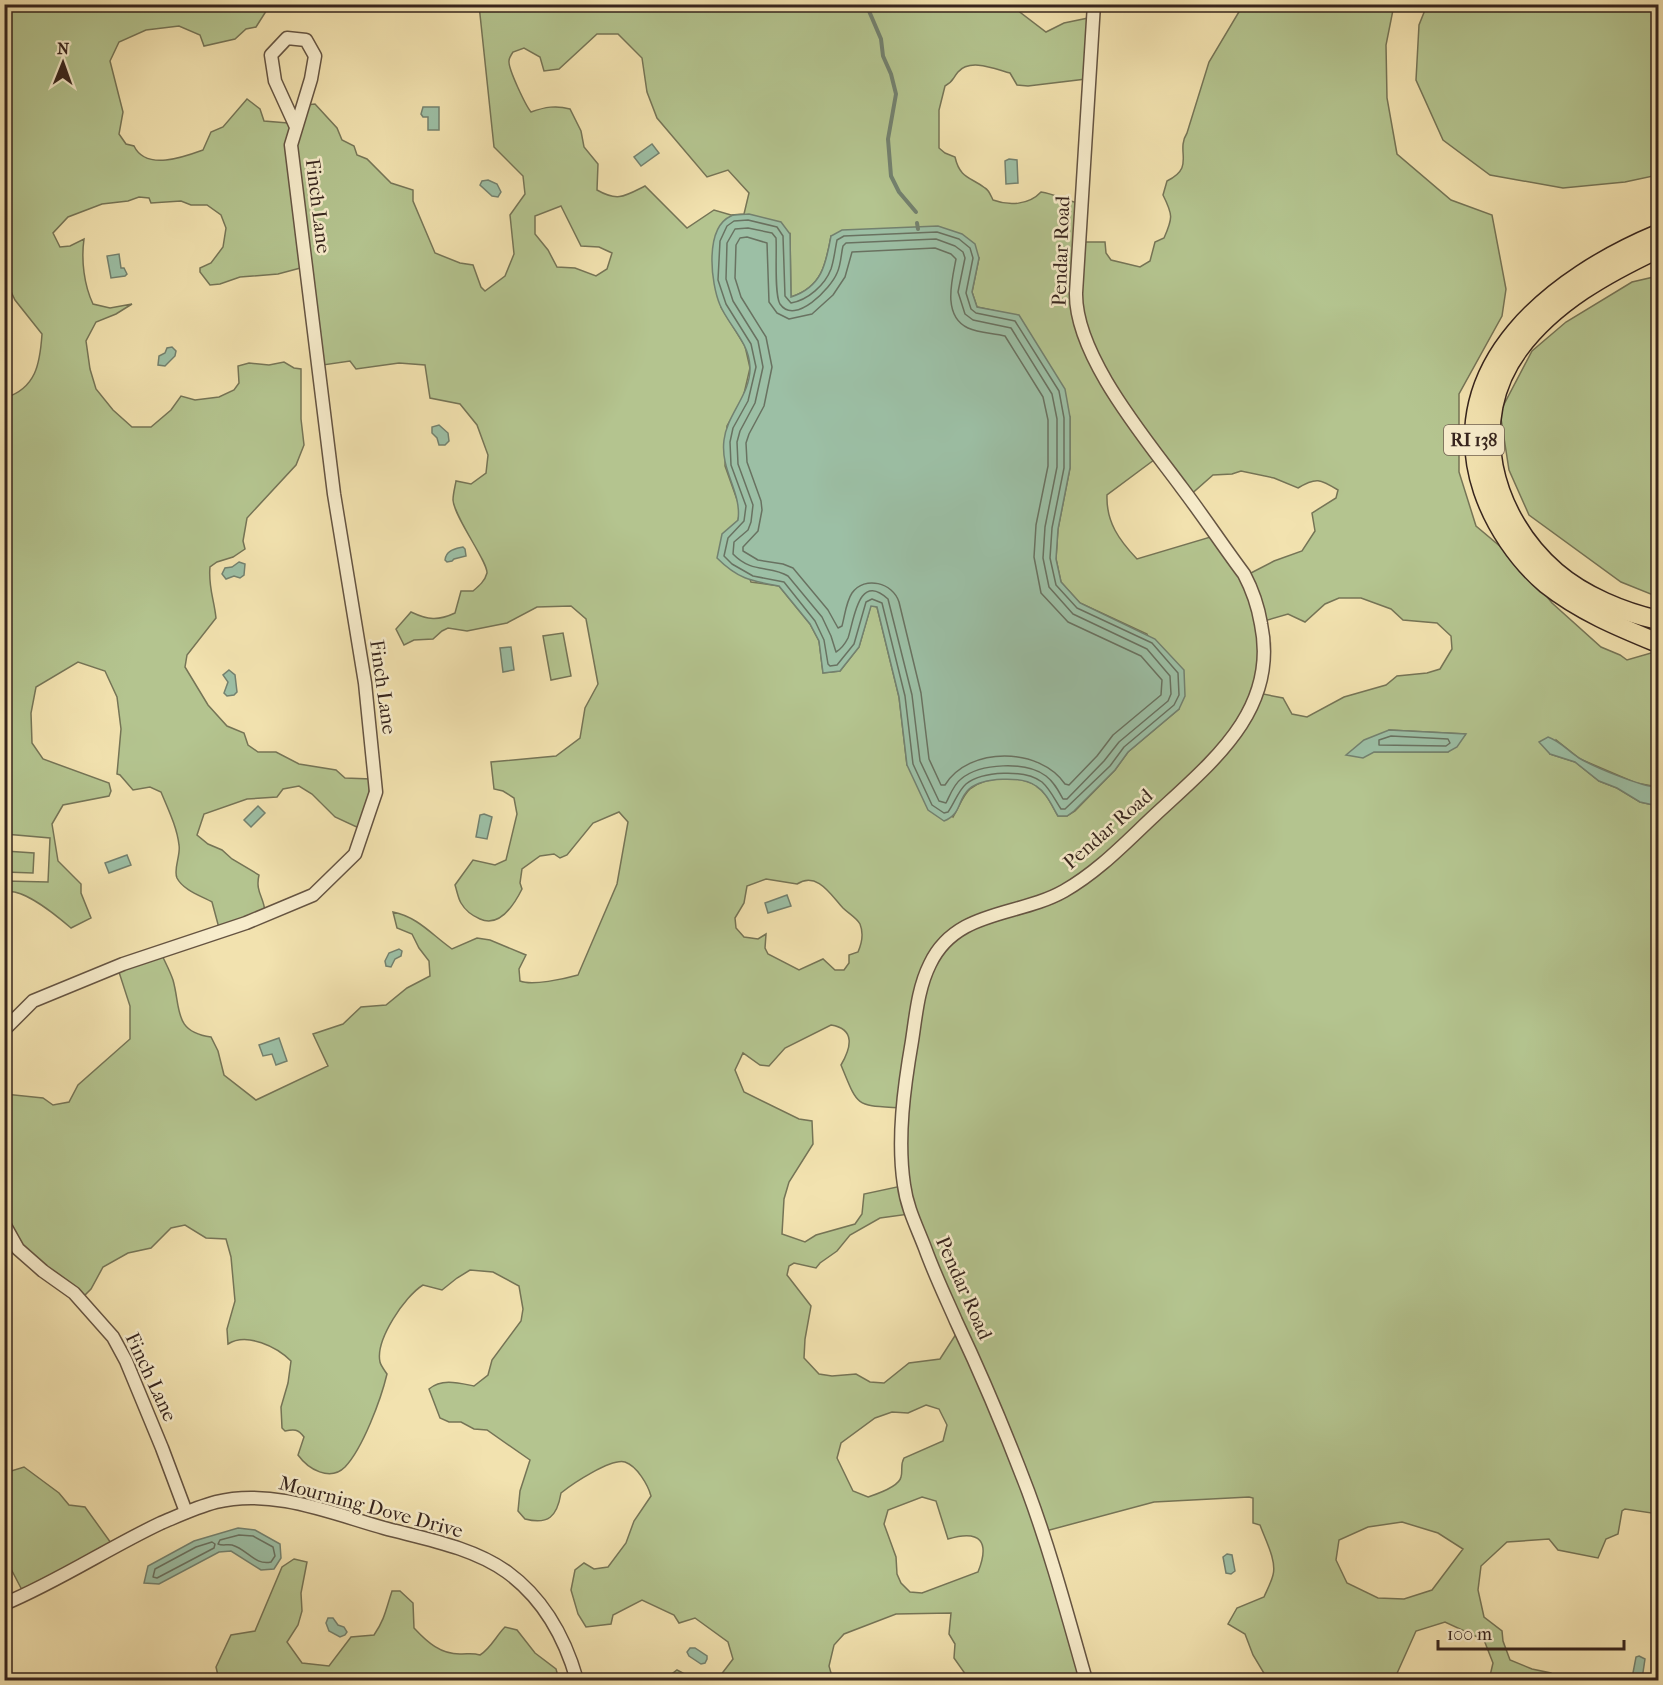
<svg xmlns="http://www.w3.org/2000/svg" width="1663" height="1685" font-family="'IM FELL French Canon',serif">
  <style>
    .green { fill: #b4c48f; stroke: #757456; stroke-width: 1.5; fill-rule: evenodd }
    .water { fill: #9cbfa5; stroke: #73816f; stroke-width: 1.5 }
    .lines { fill: none; stroke-linecap: round; stroke-linejoin: round }
    .shore { stroke: #697261; stroke-width: 1.5 }
    .stream { stroke: #73816f; stroke-width: 4 }
    .minor-casing { stroke: #655442; stroke-width: 15 }
    .highway-casing { stroke: #36241d; stroke-width: 21 }
    .minor { stroke: #f7eccb; stroke-width: 12 }
    .highway { stroke: #f2e2af; stroke-width: 18 }
    .labels { text-anchor: middle; dominant-baseline: central; stroke-width: 5; stroke-linejoin: round; paint-order: stroke }
    .shield { fill: #f7eccb; stroke: #706051; stroke-width: 1.5 }
    .shield-label { font-size: 18px; font-weight: bold; fill: #36241d }
    .street-label { font-size: 20px; fill: #36241d; stroke: #f7eccb }
  </style>
  <rect width="100%" height="100%" fill="#f2e2af"/>
  <filter id="stains"><feTurbulence type="fractalNoise" baseFrequency=".00333" numOctaves="4"/><feColorMatrix values="0 0 0 0 .2 0 0 0 0 .09 0 0 0 0 .02 0 0 0 .5 -.17"/></filter>
  <radialGradient id="worn" r=".72"><stop offset=".6" stop-color="#630" stop-opacity="0"/><stop offset="1" stop-color="#630" stop-opacity=".3"/></radialGradient>
  <g class="green">
    <path d="M966,4l1,5 50,1 29,22 18,-9 29,-6 -7,62 -58,7 -11,-1 -7,-12c-15,-4 -40,-15 -52,-1 -6,7 -4,9 -13,14l-6,24v38l6,5 10,4c5,22 16,20 30,31 4,2 6,8 8,12 16,6 36,5 48,-8 14,2 26,9 40,12l1,38h23l1,11 5,7 29,7 10,-6 5,-19 9,-4c9,-20 9,-23 -1,-43l4,-14c29,-14 8,-29 20,-48l22,-71 34,-57h151l-8,40 1,53 10,56 54,46 41,15 14,74 -4,27 -43,78v78l17,54 44,37 32,40 49,44 19,8 7,5 31,-9v136l-22,-4 -56,-24 -24,-19 -6,14 25,8 24,19 18,7 23,14 18,4v708l-33,-5 -3,2 -4,23 -12,5 -8,19 -40,-8 -9,-11 -42,3 -26,24 -3,24 6,27 18,14 1,10 7,19 22,9 19,4 4,7h-66l4,-17 -9,-23 -39,-18 -29,9 -22,49h-126l-15,-25 -8,-21 -17,-10 9,-16 27,-11c3,-7 7,-14 9,-22 4,-14 -8,-36 -13,-50l-7,-2v-25l-4,-1 -95,5 -112,30 43,148h-118l-1,-5 -12,-17 1,-14 -6,-10 2,-21 -55,1 -52,20 -10,11 -5,21 4,14h-116l16,-21 -5,-17 -33,-24 -16,5 -5,-8 -32,-15 -29,15 -2,9 -25,3 -8,-13 -7,-24 4,-20 9,-7 10,6 14,-2 18,-24 8,-22 17,-25c-3,-11 -14,-30 -26,-34 -14,-4 -53,22 -64,31 -4,24 -13,32 -36,26l-7,-8 2,-20 10,-31 -43,-30 -13,-1 -13,-7h-12l-9,-4 -11,-29c13,-11 30,-6 45,-3l14,-11 4,-15 29,-39 2,-12 -4,-23 -26,-14 -23,-2 -13,8 -15,12 -19,-5c-18,11 -48,55 -43,77 1,4 5,9 7,12 -6,25 -24,74 -42,93 -15,15 -37,2 -47,-12l6,-18c-6,-8 -10,-8 -19,-6l-3,-3 -1,-21 7,-24 3,-22c-14,-14 -44,-29 -63,-17l-1,-15 8,-28 -4,-44 -5,-18 -20,-1 -21,-13 -14,3 -20,20 -23,5 -25,14 -12,22 -13,13 -63,-49 -10,-1v-158l38,4 10,7 16,-3 9,-17 52,-46v-33l-12,-37 43,-16c4,9 9,18 12,27 8,28 0,52 38,57l7,14 6,24 32,25 72,-34 -15,-32 30,-10 18,-17 25,-2 21,-17 23,-12 -1,-15 -10,-13 -7,-14 -15,-6 -4,-16c25,5 39,23 59,37l25,-11 13,2 36,15 -7,14 1,12c12,5 44,-2 58,-6l39,-91 11,-62 -9,-10 -26,11 -26,32 -7,3 -6,-4 -14,2 -18,13 -2,14 2,6c-8,16 -22,39 -42,30 -7,-3 -15,-9 -19,-16 -3,-5 -4,-12 -6,-18l18,-25 22,5 11,-5 11,-46 -3,-16 -11,-7 -9,-2 -3,-27 65,-6 24,-18 5,-30 13,-24 -12,-65 -15,-13 -34,1 -30,16 -40,8 -19,-3 -6,3 -9,8 -19,1 -10,5 -8,-16 15,-17c17,8 27,9 44,1l6,-22h12c6,-5 12,-10 14,-18 1,-11 -33,-56 -34,-73 0,-6 2,-13 3,-19l15,3 15,-11 2,-18 -11,-30 -17,-21 -30,-6 -5,-33 -26,-2 -43,6 -6,-8 -27,4 -15,-99 -30,8 -38,3 -20,7 -10,1 -10,-13v-4l11,-5 12,-16 3,-19 -5,-13 -14,-10h-16l-10,-4 -30,2 -2,-5 -10,-1 -11,4 -26,3 -34,13 -15,16 7,14 10,-1 14,-7c-3,21 0,46 9,65l17,4 22,-4 -16,10 -20,8 -10,19 4,28 6,20 17,21 19,17h19l20,-17 10,-14 14,4 24,-3 15,-7 5,-7 -1,-17 11,-3 20,2 15,-3 10,6 7,1v50l3,26 -8,20 -49,53 -4,23 2,8 -12,8 -16,5 -7,5c-2,19 4,32 6,51l-29,37 -2,12 23,38 19,21 17,7 4,12 10,7h18l23,12 37,6 9,8 26,1 -7,44 -3,6 -26,-12 -23,-23 -13,-8 -16,3 -6,8 -30,2 -43,15 -7,21 11,9 14,6 10,9 27,16c-4,17 5,22 6,37l-46,16 -7,-26c-11,-6 -29,-12 -35,-24 -4,-9 4,-23 2,-33 -2,-18 -11,-36 -18,-53l-11,-5 -17,3 -13,-15 -3,-1 4,-45 -4,-32 -12,-26 -27,-9 -42,25 -5,26 1,30 11,16 66,24 2,8 -2,5 -46,9 -11,19 6,37 23,23v9l10,25 -20,10c-14,-12 -48,-41 -66,-36v-11l43,1 2,-44 -45,-4v-436c31,-10 35,-34 37,-64l-27,-34 -10,-21v-274h265l-14,22 -10,2 -11,10 -31,7 -4,-11 -21,-9 -33,4 -27,12 -9,19 13,51 -4,22 7,10 8,2c12,25 50,11 69,4l8,-18 12,-5 24,-28 13,10 4,12 24,2 18,-18 9,-1 22,24 5,12 12,6 3,9 10,4 24,24 22,7v11l22,52 25,10 13,2 8,22 4,4 20,-15 9,-22 -4,-39 15,-21 -2,-18 -29,-29 -15,-142zM597,34h21l24,24 5,34 10,26 50,59 21,-7 21,23 -5,21 -13,1 -17,-5 -27,18 -42,-42c-20,10 -27,16 -48,4l1,-26 -14,-17 -3,-16 -11,-22c-14,-4 -25,-2 -39,3 -5,-6 -23,-43 -22,-51 0,-3 2,-6 4,-9l11,-4 16,9 4,14 15,-2zM561,206l20,40 18,1 13,6 -5,16 -11,7 -21,-8 -18,-1 -9,-17 -13,-16v-18zM790,234l1,63c31,-10 35,-33 40,-61l148,22 -7,34 5,15 42,9 51,101v51l-12,61 -2,30 5,23 19,21 67,31 32,75 -51,43 -13,18 -40,41 -8,5h-9c-6,-10 -11,-23 -21,-30 -16,-11 -52,-10 -67,3 -7,6 -12,20 -17,28l-46,-52 -8,-68 -22,-90 -6,-2 -12,42 -19,24 -17,2 -4,-32 -9,-17 -31,-38 -28,-4 -19,-56 6,-5 2,-13 -15,-42 2,-40 16,-28 7,-30 -5,-22 -24,-39zM1162,454l27,42 24,-21 19,-1 9,-3 33,7 24,10c18,-11 22,-9 40,2l-2,8 -24,15 3,18 -13,20 -28,10 -25,13 -32,-39 -80,24c-18,-19 -31,-37 -30,-64zM1339,598h22l30,11 12,11 34,3 14,13 1,13 -12,20 -13,4 -30,3 -11,9 -42,12 -37,20 -15,-3 -9,-16 -25,-5 6,-72 24,-7 17,8 20,-18zM1389,730l76,4v1l-17,17h-74zM766,879l31,5c20,-13 34,11 46,24 5,5 14,10 17,16 4,10 2,19 -2,28l-9,3v8l-5,7h-9l-12,-11 -24,11 -31,-16 -3,-6 1,-14 -8,5 -14,-2 -8,-9 -1,-10 9,-15 3,-17zM831,1025c25,4 20,23 10,40 18,44 14,40 62,43l-1,78 -38,8 -2,20 -7,10 -39,11 -11,7 -23,-8 2,-35 5,-17 24,-38 -1,-23 -13,-2 -55,-27 -9,-22 8,-17 17,12 9,1 16,-18zM909,1214l51,114 -20,31 -31,4 -25,20 -14,-1 -14,-8 -24,2 -13,-2 -15,-16 1,-19 6,-33 -24,-31 2,-9 5,-3 22,5 4,-5 17,-12 13,-16 30,-17zM926,1405l13,4 8,16 -4,16 -39,17c-4,7 -1,12 -3,19 -2,10 -24,17 -33,20l-15,-6 -16,-33 4,-15 34,-25 17,-6 16,1zM922,1497l14,4 12,38c33,-10 42,3 30,33l-56,21 -12,-1 -9,-9 -4,-9 -1,-17 -12,-33 4,-14zM1402,1522l36,11 25,16 -31,41 -28,9 -26,-1 -31,-15 -11,-23 3,-20 29,-13z"/>
    <polygon points="1427,5 1658,5 1658,175 1625,182 1563,188 1490,175 1443,140 1416,80 1419,25"/>
    <polygon points="1658,276 1658,597 1621,582 1529,515 1509,470 1500,412 1532,351 1566,322 1632,282"/>
    <polygon points="563,633 571,676 551,680 543,636"/>
    <polygon points="5,851 34,853 33,873 5,872"/>
    <polygon points="24,1467 59,1493 69,1505 85,1507 111,1543 23,1592 9,1565 5,1566 4,1471 8,1472"/>
    <path d="M294,1559l13,3 -6,31 1,18 -4,14 -11,17 15,21 27,3 22,-29 23,-2c11,-16 12,-26 18,-44h8l13,12 1,25c13,14 27,27 48,26 7,0 11,-1 18,1 11,-7 16,-19 25,-28l12,3 18,23 21,16 3,11h-340l-3,-13 15,-32 24,-4 27,-64z"/>
    <polygon points="677,1670 696,1680 664,1680"/>
  </g>
  <g class="water">
    <polygon points="423,107 439,107 439,130 428,130 428,117 423,117 421,114"/>
    <polygon points="652,144 659,153 641,166 634,157"/>
    <polygon points="1009,159 1017,160 1018,183 1006,184 1005,161"/>
    <polygon points="488,180 497,184 501,192 498,197 492,196 480,185 482,181"/>
    <path d="M749,214l32,8 9,12 1,63c31,-10 35,-33 40,-61l11,-6 96,-4 24,8 13,10 4,14 -7,34 5,15 42,8 46,74 5,28v51l-12,61 -2,30 5,23 19,21 75,36 29,31 1,26 -6,13 -51,43 -13,18 -41,41 -7,5h-9c-6,-10 -11,-23 -22,-30 -14,-10 -53,-9 -67,3 -12,11 -7,25 -25,32l-16,-11 -21,-45 -8,-68 -22,-90 -6,-1 -12,41 -19,24 -17,2 -4,-32 -9,-17 -31,-38c-28,-5 -41,-7 -62,-28l5,-24 16,-14c4,-28 -18,-49 -14,-80 3,-26 27,-46 26,-73 -1,-25 -21,-41 -30,-62 -9,-21 -16,-77 11,-89 4,-2 12,-1 18,-2z"/>
    <polygon points="119,254 121,268 124,268 127,274 125,276 111,278 107,256"/>
    <polygon points="172,347 176,351 175,356 165,366 158,365 159,356 165,353 167,348"/>
    <polygon points="439,425 448,433 449,441 445,445 439,445 437,438 432,433 432,427"/>
    <path d="M463,547l2,2 1,7 -12,3 -2,2 -5,1 -2,-2c1,-10 10,-11 18,-13z"/>
    <polygon points="239,562 245,564 244,575 240,578 234,576 226,579 222,574 225,568 232,567"/>
    <polygon points="511,647 514,670 503,672 500,648"/>
    <polygon points="229,670 235,675 237,692 234,695 227,696 224,693 228,682 223,675"/>
    <polygon points="1389,730 1466,734 1457,747 1448,752 1374,752 1363,758 1346,755 1364,740"/>
    <path d="M1548,737c12,4 20,14 31,21 13,8 65,30 79,29v19l-18,-4 -23,-14 -18,-7 -24,-19 -25,-8 -11,-12z"/>
    <polygon points="258,806 265,813 251,827 244,820"/>
    <polygon points="484,814 492,817 487,839 476,837 480,815"/>
    <polygon points="127,855 131,865 109,873 105,863"/>
    <polygon points="787,895 791,906 768,913 765,903"/>
    <polygon points="399,949 402,951 401,956 395,959 391,967 386,966 385,961 389,953"/>
    <polygon points="279,1038 287,1061 276,1065 272,1054 263,1056 259,1045"/>
    <polygon points="238,1528 255,1530 280,1544 281,1558 274,1569 261,1570 231,1551 219,1552 159,1584 144,1583 148,1566 194,1541"/>
    <polygon points="1227,1554 1232,1555 1235,1571 1231,1574 1226,1573 1223,1557"/>
    <polygon points="328,1618 333,1618 338,1625 344,1627 347,1632 345,1635 340,1637 329,1631 326,1623"/>
    <polygon points="690,1648 695,1648 707,1656 707,1659 705,1663 701,1664 689,1656 687,1652"/>
    <polygon points="1639,1656 1645,1659 1642,1679 1632,1678 1636,1657"/>
  </g>
  <g class="lines">
    <g class="shore">
      <path d="M748,220l29,7 6,9 2,60 6,7c17,-3 34,-18 40,-34 3,-9 4,-19 6,-29l7,-4 93,-4 22,7 11,9 3,10 -7,35 5,16 5,4 39,8 44,70 5,27v50l-12,60 -2,30 6,27 21,23 75,35 26,30 1,22 -5,10 -50,42 -14,19 -45,43h-4c-6,-9 -11,-20 -19,-27 -17,-13 -60,-11 -76,2 -8,7 -12,20 -18,28l-4,1 -12,-8 -19,-41 -8,-68 -23,-93 -10,-4 -6,3 -12,42 -17,21 -7,1 -2,-2 -4,-24 -9,-19 -31,-39 -31,-6 -21,-12 -8,-8 4,-18 16,-17 2,-15 -15,-41 -1,-23 3,-14 15,-27 8,-34 -5,-23 -25,-40 -8,-24 2,-39 7,-15 7,-5z"/>
      <path d="M748,228l24,5 4,5c1,14 -2,56 4,66 15,22 51,-16 57,-31 4,-8 4,-19 6,-27l3,-3 90,-4 19,7 8,6 2,6 -7,34 7,22 8,6 38,8 41,66 5,25v48l-12,60 -2,31 6,29 24,27 74,35 23,27 1,18 -3,7 -49,41 -15,19 -37,38h-4c-5,-9 -9,-17 -17,-23 -20,-15 -66,-13 -85,3 -7,5 -11,16 -15,24l-7,-2 -19,-40 -8,-66 -24,-96c-30,-28 -34,22 -40,39 -3,6 -7,11 -12,14l-5,-16 -9,-19 -34,-41c-17,-11 -36,-2 -55,-22l1,-12 14,-12 3,-8 2,-17 -15,-41 -1,-22 3,-11 15,-28 8,-36 -5,-26 -25,-40 -7,-22 1,-36 8,-14z"/>
      <path d="M747,237l20,6 2,59 8,11 12,6 23,-5 21,-19 12,-18 7,-25 83,-4 16,6 5,5c-4,21 -14,57 12,69 11,5 25,5 37,8l38,61 5,23v46l-12,59 -2,32 7,36 27,29 73,34 21,24 -1,15 -48,40 -16,21 -28,29 -4,-1c-25,-37 -96,-38 -120,1h-4l-12,-26 -8,-66 -22,-91c-6,-19 -34,-27 -47,-9 -6,9 -7,22 -10,33l-4,2 -10,-18 -35,-42 -10,-4 -25,-4 -15,-9v-4l15,-16 4,-21 -1,-9 -14,-39 -1,-19 3,-9 15,-28 8,-39 -6,-30 -25,-40 -6,-19 1,-33 4,-7z"/>
      <polygon points="1391,736 1448,739 1450,743 1446,746 1379,745 1379,740"/>
      <path d="M239,1535l14,1 20,11 2,9 -4,6c-16,4 -24,-13 -39,-17 -5,-1 -9,1 -14,-1l2,-4z"/>
      <polygon points="212,1542 215,1544 214,1548 157,1578 153,1577 155,1569 196,1547"/>
    </g>
    <g class="stream">
      <polyline points="866,4 881,39 883,56 891,74 896,94 888,139 891,176 899,192 916,212"/>
      <polyline points="917,223 918,229"/>
    </g>
    <g class="minor-casing">
      <g id="minor">
        <polyline points="4,1030 33,1001 123,964 246,923 313,895 355,854 376,792 365,683 334,494 291,145 311,79 315,56 306,40 287,38 271,55 275,81 296,127"/>
        <polyline points="4,1224 18,1249 43,1271 74,1293 113,1337 126,1361 162,1448 186,1512"/>
        <path d="M4,1604c55,-23 104,-56 157,-81 19,-8 36,-16 55,-21 56,-14 115,11 168,26 41,11 88,19 123,44 37,27 58,66 70,108"/>
        <path d="M1086,1680c-18,-63 -35,-127 -58,-189 -22,-58 -46,-115 -72,-170 -11,-25 -22,-48 -31,-73 -8,-21 -18,-40 -21,-63 -7,-46 0,-98 8,-144 4,-26 6,-53 18,-77 26,-55 88,-47 134,-73 35,-20 62,-49 91,-76 57,-53 124,-105 106,-191 -3,-18 -8,-33 -17,-50 -21,-28 -40,-57 -62,-86 -36,-49 -107,-132 -106,-195l18,-289"/>
      </g>
    </g>
    <g class="highway-casing">
      <g id="highway">
        <path d="M1658,234c-103,43 -217,130 -175,257 12,35 35,69 63,93 34,27 73,43 112,59"/>
        <path d="M1658,249c-51,24 -104,53 -139,100 -53,71 -27,168 37,223 28,24 67,40 102,48"/>
      </g>
    </g>
    <use href="#minor" class="minor"/>
    <use href="#highway" class="highway"/>
  </g>
  <g class="labels">
    <rect class="shield" x="1444" y="425" width="60" height="30" rx="4.5"/>
    <g class="shield-label">
      <text x="1474" y="440">RI 138</text>
    </g>
    <g class="street-label">
      <text transform="translate(318 206) rotate(83)">Finch Lane</text>
      <text transform="translate(1061 251) rotate(-88)">Pendar Road</text>
      <text transform="translate(383 687) rotate(82)">Finch Lane</text>
      <text transform="translate(1108 829) rotate(-41)">Pendar Road</text>
      <text transform="translate(964 1288) rotate(66)">Pendar Road</text>
      <text transform="translate(151 1377) rotate(65)">Finch Lane</text>
      <text transform="translate(371 1507) rotate(15)">Mourning Dove Drive</text>
    </g>
  </g>
  <rect width="1663" height="1685" fill="none" stroke="#f2e2af" stroke-width="24"/>
  <rect x="6" y="6" width="1651" height="1673" fill="none" stroke="#36241d" stroke-width="3"/>
  <rect x="12" y="12" width="1639" height="1661" fill="none" stroke="#36241d" stroke-width="1.5"/>
  <g transform="translate(63 63) rotate(1)" stroke="#f7eccb" stroke-width="4.5" paint-order="stroke">
  <path d="M0-4.5L10 22L0 15L-10 22Z" fill="#36241d"/>
  <text y="-9" font-size="16" font-weight="bold" text-anchor="middle" fill="#36241d">N</text>
  </g>
  <path d="M1438 1640v9h186v-9" fill="none" stroke="#36241d" stroke-width="3"/>
  <text x="1447" y="1640" font-size="18" fill="#36241d" stroke="#f7eccb" stroke-width="4.5" paint-order="stroke">100 m</text>
  <rect width="100%" height="100%" filter="url(#stains)"/>
  <rect width="100%" height="100%" fill="url(#worn)"/>
</svg>
